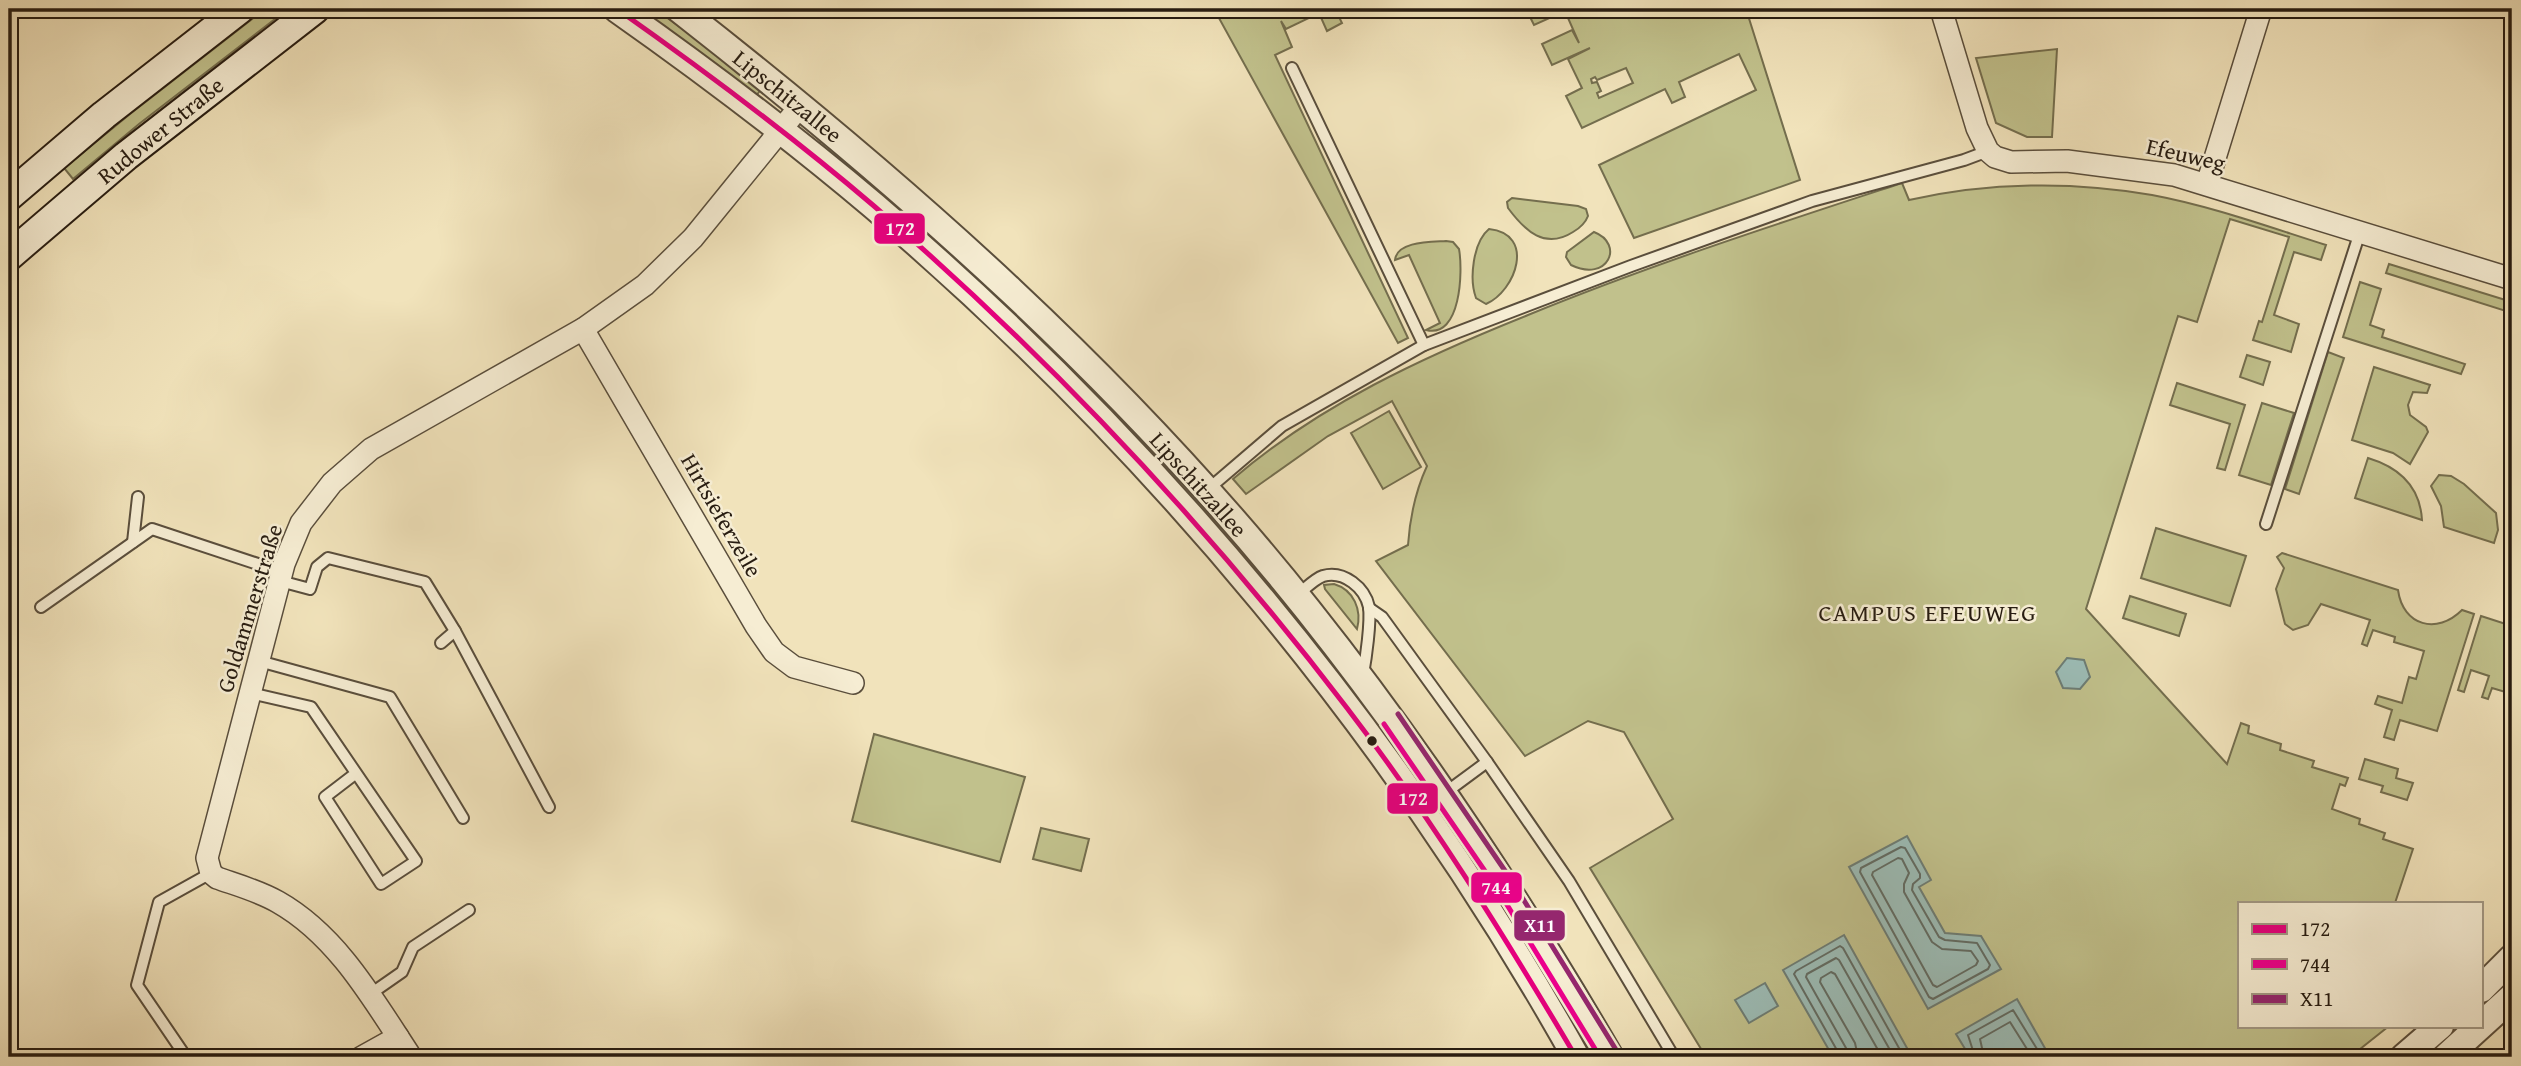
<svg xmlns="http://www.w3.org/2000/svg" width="2521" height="1066" font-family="'Gentium Book Plus',serif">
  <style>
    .green { fill: #c1c18c; stroke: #746e4e; stroke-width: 2; fill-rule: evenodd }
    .water { fill: #9cbdb7; stroke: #6d7d75; stroke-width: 2 }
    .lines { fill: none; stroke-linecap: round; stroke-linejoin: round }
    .shore { stroke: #626c64; stroke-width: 2 }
    .service-casing { stroke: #5a4e3c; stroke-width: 14 }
    .minor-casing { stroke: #5a4e3c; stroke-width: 24 }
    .tertiary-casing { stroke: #5a4e3c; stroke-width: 30 }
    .secondary-casing { stroke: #271c11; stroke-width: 32 }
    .service { stroke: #f6edd3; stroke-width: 10 }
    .minor { stroke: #f6edd3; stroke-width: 21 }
    .tertiary { stroke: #f6edd3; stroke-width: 26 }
    .secondary { stroke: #f6edd3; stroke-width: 28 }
    .bus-1-casing { stroke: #f6edd3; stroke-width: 10 }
    .bus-2-casing { stroke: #f6edd3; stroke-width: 10 }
    .bus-3-casing { stroke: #f6edd3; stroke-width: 10 }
    .bus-1 { stroke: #e5007d; stroke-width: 5 }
    .bus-2 { stroke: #ec008c; stroke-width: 5 }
    .bus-3 { stroke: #95276e; stroke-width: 5 }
    .bus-dot { fill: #271c11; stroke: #f6edd3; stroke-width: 2.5 }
    .labels { text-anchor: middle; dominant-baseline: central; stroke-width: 5; stroke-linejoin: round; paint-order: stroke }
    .street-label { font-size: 23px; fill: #271c11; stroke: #f6edd3 }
    .neighbourhood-label { font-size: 24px; letter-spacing: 2px; fill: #271c11; stroke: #f6edd3 }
    .line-badge { stroke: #f6edd3; stroke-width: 2.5 }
    .badge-label { font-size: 19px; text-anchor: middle; font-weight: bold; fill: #fff }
  </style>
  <rect width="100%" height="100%" fill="#f1e3bb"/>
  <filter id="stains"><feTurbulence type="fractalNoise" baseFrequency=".00286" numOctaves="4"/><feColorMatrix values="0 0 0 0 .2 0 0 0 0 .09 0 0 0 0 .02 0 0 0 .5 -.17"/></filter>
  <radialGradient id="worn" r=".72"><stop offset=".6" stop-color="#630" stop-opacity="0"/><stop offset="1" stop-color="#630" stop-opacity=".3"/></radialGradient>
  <g class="green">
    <polygon points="265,9 288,9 139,124 73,179 64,168 130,114"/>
    <polygon points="635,9 655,9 763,87 755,97"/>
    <polygon points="1214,9 1275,9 1279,16 1276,9 1335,9 1342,23 1327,31 1319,13 1286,29 1281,21 1292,47 1275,55 1408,338 1398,343"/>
    <path d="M1526,9h220l54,171 -166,58 -35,-73 157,-75 -17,-36 -60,28 6,15 -13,6 -7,-14 -83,39 -16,-32 16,-8 -14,-29 22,-11 -38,17 -10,-21 30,-14 7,13 -14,-32 -31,14zM1626,68l7,15 -34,15 -2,-5 4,-2 -4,-9 -5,1 -1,-4 4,-2 2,3z"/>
    <polygon points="2057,49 2052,137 2027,137 1996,123 1976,58"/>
    <polygon points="824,138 942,239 1166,461 1159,467 817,146"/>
    <path d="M1902,183l7,17c79,-18 164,-19 243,-5 59,11 117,32 174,50l-5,15 -27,-8 -20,63 25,9 -8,28 -38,-12 6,-19 3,1 27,-85 -59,-18 -33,103 -19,-6 -92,293 141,155 14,-41 8,3 -1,7 33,11 -1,6 34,11 -2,6 36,11 -3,8 -5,-2 -8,25 28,10 -1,5 26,9 -2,6 30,10 -18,54h-156v123h150l-39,31h-644l-116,-189 83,-49 -49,-87 -36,-11 -63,35 -149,-195 32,-16c2,-29 7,-53 19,-79l-35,-65 -64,35 -82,58 -13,-15c86,-74 190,-122 295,-164 122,-50 249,-91 374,-132z"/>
    <path d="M1512,198l66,8 8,3 2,7c-3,8 -8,12 -15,16 -28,18 -48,-1 -65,-24l-1,-6z"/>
    <path d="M1489,229c47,5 27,62 -3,75l-10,-6c-7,-19 -3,-56 13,-69z"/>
    <path d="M1594,232c31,12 14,51 -23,33l-5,-8 1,-5z"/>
    <path d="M1446,241l7,1 6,7c4,22 2,90 -33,81l14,-7 -31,-68 -14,5c2,-19 36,-18 51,-19z"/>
    <polygon points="2389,264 2512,302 2512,313 2386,273"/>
    <polygon points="2360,282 2381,289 2370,325 2384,330 2382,337 2465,364 2461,374 2343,337"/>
    <polygon points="2328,352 2344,358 2299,494 2285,489"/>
    <polygon points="2247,355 2270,362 2263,385 2240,377"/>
    <polygon points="2374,367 2430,385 2427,393 2413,392 2408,405 2410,415 2426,427 2428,432 2410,464 2393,453 2352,440"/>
    <polygon points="2177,383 2245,405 2225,470 2217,468 2230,424 2170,405"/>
    <polygon points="2262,403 2294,413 2271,485 2239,475"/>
    <polygon points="1389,411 1421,467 1383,489 1351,433"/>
    <path d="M2368,458c30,9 52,28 54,62l-67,-22z"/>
    <polygon points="2439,475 2451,476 2464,484 2496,513 2498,530 2494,543 2444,527 2441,506 2431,486"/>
    <polygon points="2156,528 2246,556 2230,606 2141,578"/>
    <path d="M2282,553l116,37c5,36 39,45 64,20l12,4 -37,117 -37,-11 -6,20 -10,-3 8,-27 -17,-6 3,-8 24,7 7,-26 7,2 8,-28 -30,-9 1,-5 -22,-7 -6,16 -5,-2 8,-24 -49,-16 -13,21 -15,5 -8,-6 -9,-35 8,-21 -7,-11z"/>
    <path d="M1334,584c20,6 28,26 23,45l-32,-40 -1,-4z"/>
    <polygon points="2130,596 2186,614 2179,636 2123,618"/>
    <polygon points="1296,615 1424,780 1416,785 1295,623"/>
    <polygon points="2481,616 2512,626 2512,694 2492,688 2488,699 2482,697 2489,676 2471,670 2464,692 2458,690"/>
    <polygon points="874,734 1025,777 1000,862 852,821"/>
    <polygon points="2365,759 2398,769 2396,778 2413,783 2407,800 2381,792 2383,786 2359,779"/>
    <polygon points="1429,788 1599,1057 1587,1057 1421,793"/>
    <polygon points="1041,828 1089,839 1081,871 1033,859"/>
  </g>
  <g class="water">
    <polygon points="2067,658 2084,660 2090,677 2080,689 2063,688 2056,672"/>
    <polygon points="1907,836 1931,880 1919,887 1945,933 1981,936 2001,969 1928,1009 1849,867"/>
    <polygon points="1844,935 1912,1057 1833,1057 1783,970"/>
    <polygon points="1765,983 1778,1006 1749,1023 1735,1000"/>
    <polygon points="2017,999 2050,1057 1970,1057 1956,1034"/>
  </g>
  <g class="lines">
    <g class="shore">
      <polygon points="1901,847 1905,848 1920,874 1920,878 1913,884 1912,890 1939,937 1945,940 1977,943 1990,965 1988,969 1933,999 1929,997 1860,872 1861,868"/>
      <polygon points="1898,858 1902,859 1909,873 1904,884 1904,892 1932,942 1942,949 1971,951 1978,961 1976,965 1937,987 1933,985 1872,875 1873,872"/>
      <polyline points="1839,1057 1838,1052 1794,974 1796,971 1840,946 1843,948 1904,1057"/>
      <polyline points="1848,1057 1846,1048 1806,977 1807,974 1836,958 1839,960 1894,1057"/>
      <polyline points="1858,1057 1855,1043 1820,982 1821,978 1831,972 1835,974 1882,1057"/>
      <polyline points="1975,1057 1968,1035 2013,1010 2042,1057"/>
      <polyline points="1984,1057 1980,1039 2010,1022 2032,1057"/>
    </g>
    <g class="service-casing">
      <g id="service">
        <polyline points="1292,68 1424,345"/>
        <polyline points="1206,491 1282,426 1424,345 1631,266 1812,201 1964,160 1988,151"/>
        <polyline points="2266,524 2360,232"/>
        <polyline points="133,542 138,497"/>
        <polyline points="280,581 310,589 317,567 328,558 425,582 455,631 441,643"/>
        <path d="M1296,596c8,-6 18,-17 27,-20 21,-6 42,12 46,31 2,15 -3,51 -6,67"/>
        <polyline points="41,607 152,529 282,572"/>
        <polyline points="1369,608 1382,617 1487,762 1569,881 1674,1057"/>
        <polyline points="455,631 549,807"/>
        <polyline points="259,661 390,697 463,818"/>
        <polyline points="250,693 311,707 416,861 381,884 325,797 355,774"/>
        <polyline points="1445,793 1487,762"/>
        <polyline points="369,995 402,972 413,947 469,910"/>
        <polyline points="186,1057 137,985 159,902 211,873"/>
      </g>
    </g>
    <g class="minor-casing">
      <g id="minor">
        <polyline points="1941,9 1977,128 1988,151 1995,157 2011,162 2067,161 2174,175 2512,279"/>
        <polyline points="2207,184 2261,9"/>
        <polyline points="583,329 756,626 774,652 794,667 853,683"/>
        <polyline points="362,1057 398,1037"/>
        <path d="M411,1057c-37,-56 -73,-121 -133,-155 -19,-11 -41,-17 -61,-24l-6,-5 -4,-15 77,-294 17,-41 31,-40 39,-34 212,-120 62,-44 48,-47 108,-133"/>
      </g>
    </g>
    <g class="tertiary-casing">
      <g id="tertiary">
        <path d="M617,9c88,62 174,127 257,197 280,239 522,529 702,851"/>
        <path d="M679,9c229,179 448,373 629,601 113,142 211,291 302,447"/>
        <polyline points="2481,989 2512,958"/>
        <polyline points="2404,1057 2440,1026"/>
        <polyline points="2446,1057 2512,997"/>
      </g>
    </g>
    <g class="secondary-casing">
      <g id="secondary">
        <polyline points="9,196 104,115 240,9"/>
        <polyline points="9,256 126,156 315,9"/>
      </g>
    </g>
    <use href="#service" class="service"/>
    <use href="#minor" class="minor"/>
    <use href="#tertiary" class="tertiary"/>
    <use href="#secondary" class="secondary"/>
    <g class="bus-1-casing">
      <path id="bus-1" d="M617,9c88,62 175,127 257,197 175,151 333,319 473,502 85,111 158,229 229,349"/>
    </g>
    <g class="bus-2-casing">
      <polyline id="bus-2" points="1384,724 1498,890 1600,1057"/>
    </g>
    <g class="bus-3-casing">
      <polyline id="bus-3" points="1398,714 1512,881 1618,1053"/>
    </g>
    <use href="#bus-1" class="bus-1"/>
    <use href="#bus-2" class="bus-2"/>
    <use href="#bus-3" class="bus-3"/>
  </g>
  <circle class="bus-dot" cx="1372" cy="741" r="6"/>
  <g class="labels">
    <g class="street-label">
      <text transform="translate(788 96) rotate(39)">Lipschitzallee</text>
      <text transform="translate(160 130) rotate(-39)">Rudower Straße</text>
      <text transform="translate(2186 154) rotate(13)">Efeuweg</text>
      <text transform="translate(1199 484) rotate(48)">Lipschitzallee</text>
      <text transform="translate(722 515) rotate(60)">Hirtsieferzeile</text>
      <text transform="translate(249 608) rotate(-73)">Goldammerstraße</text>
    </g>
    <g class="neighbourhood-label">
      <text x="1928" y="612">CAMPUS EFEUWEG</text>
    </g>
  </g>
  <g class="line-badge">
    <rect x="873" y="212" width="53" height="33" rx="7" fill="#e5007d"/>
    <rect x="1386" y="782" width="53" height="33" rx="7" fill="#e5007d"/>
    <rect x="1470" y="871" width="53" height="33" rx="7" fill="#ec008c"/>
    <rect x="1513" y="909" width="53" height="33" rx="7" fill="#95276e"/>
  </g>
  <g class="badge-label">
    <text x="900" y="235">172</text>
    <text x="1413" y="805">172</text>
    <text x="1496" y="894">744</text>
    <text x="1540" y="932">X11</text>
  </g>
  <rect width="2521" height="1066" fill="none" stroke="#f1e3bb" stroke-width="35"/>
  <rect x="10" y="10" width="2500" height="1045" fill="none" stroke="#271c11" stroke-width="3.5"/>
  <rect x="18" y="18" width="2486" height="1031" fill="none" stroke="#271c11" stroke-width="2"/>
  <rect x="2238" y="902" width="245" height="126" fill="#f6edd3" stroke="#a39985" stroke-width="2"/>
  <rect x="2252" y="924" width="35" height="10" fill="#e5007d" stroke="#a39985" stroke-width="2"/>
  <text x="2300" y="936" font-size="21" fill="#271c11">172</text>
  <rect x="2252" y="959" width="35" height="10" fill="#ec008c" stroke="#a39985" stroke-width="2"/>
  <text x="2300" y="972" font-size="21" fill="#271c11">744</text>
  <rect x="2252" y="994" width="35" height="10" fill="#95276e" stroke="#a39985" stroke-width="2"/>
  <text x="2300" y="1006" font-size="21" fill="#271c11">X11</text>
  <rect width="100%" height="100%" filter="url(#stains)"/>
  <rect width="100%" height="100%" fill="url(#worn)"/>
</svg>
